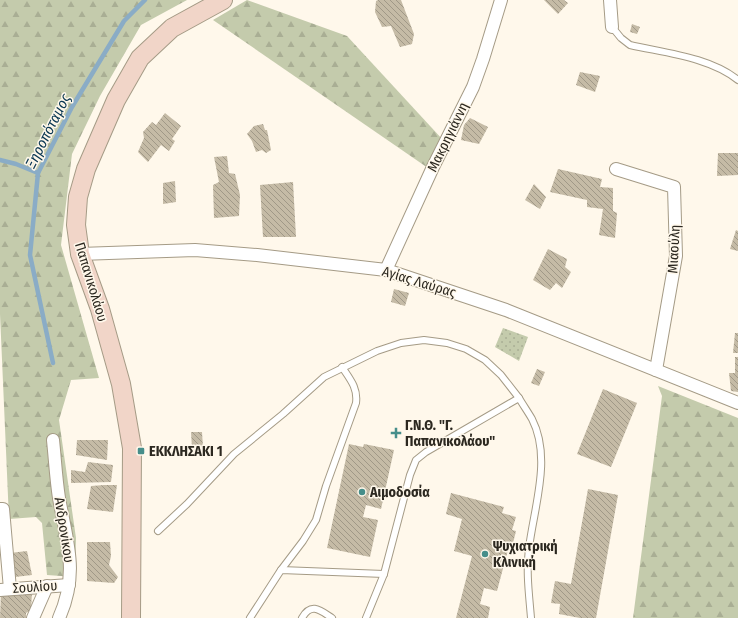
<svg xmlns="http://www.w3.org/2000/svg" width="738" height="618" font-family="'Fira Sans Condensed',sans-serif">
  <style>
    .forest { fill: url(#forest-firs) }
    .garden { fill: url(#garden-dots) }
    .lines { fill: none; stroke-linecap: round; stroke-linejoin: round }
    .stream { stroke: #8aacc6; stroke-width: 4.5 }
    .building { fill: url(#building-back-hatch) }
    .lane-casing { stroke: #a59b86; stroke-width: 8 }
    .street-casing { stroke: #a59b86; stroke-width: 14 }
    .secondary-casing { stroke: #a59b86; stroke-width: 20 }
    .lane { stroke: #fff; stroke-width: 6 }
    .street { stroke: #fff; stroke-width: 12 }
    .secondary { stroke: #f1d5c8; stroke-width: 18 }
    .poi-dot { fill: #468e8a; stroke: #fff8eb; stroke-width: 1.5 }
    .labels { text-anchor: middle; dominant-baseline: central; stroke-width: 3; stroke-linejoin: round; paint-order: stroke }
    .street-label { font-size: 14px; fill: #2c2820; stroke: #fff8eb }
    .poi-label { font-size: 14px; font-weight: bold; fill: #2c2820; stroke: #fff8eb; text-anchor: start }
    .water-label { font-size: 15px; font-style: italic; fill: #0a3752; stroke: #fff8eb }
  </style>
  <defs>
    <pattern id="forest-firs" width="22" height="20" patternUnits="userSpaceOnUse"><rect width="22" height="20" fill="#c4cbac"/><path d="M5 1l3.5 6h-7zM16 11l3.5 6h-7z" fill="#a9ae94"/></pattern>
    <pattern id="garden-dots" width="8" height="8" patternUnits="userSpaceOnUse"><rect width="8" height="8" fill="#c4cbac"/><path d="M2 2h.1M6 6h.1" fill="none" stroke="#a9ae94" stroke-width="1.8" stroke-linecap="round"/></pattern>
    <pattern id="building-back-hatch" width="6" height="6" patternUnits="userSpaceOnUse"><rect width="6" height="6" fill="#c5bba6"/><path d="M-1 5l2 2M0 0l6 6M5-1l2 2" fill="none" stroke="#a09887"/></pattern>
  </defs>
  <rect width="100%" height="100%" fill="#fff8eb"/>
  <g class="forest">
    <polygon points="0,0 187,0 141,25 100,96 72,154 61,245 99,378 71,380 59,420 76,538 75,577 47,575 42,523 36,517 9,519 0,314"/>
    <polygon points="247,0 347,36 443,140 428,168 213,20"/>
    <polygon points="658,386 738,418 738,618 633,618 662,396"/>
  </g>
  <polygon class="garden" points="503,328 528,337 519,361 495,347"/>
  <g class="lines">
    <g class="stream">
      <polyline points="0,160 16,164 38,173"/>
      <polyline points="53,363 30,255 38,173 72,107 124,21 145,0"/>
    </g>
  </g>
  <g class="building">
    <polygon points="378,0 401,0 414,34 412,44 400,47 391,26 382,27 375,12 376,1"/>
    <polygon points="544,0 564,0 568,3 558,14"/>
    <polygon points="632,24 640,27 637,34 630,32"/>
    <polygon points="580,72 600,76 595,92 576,85"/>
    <polygon points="165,113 181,126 172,139 175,141 169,151 161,145 148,162 138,152 144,138 143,132 152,122 156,125"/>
    <polygon points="470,118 488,127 479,144 461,140 464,125"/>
    <polygon points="263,124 265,130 267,130 271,150 266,153 262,150 256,152 252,141 247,134 254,126"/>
    <polygon points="718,153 738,153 738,175 717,176"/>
    <polygon points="227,156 229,173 235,174 240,195 239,216 214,218 213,185 219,182 214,157"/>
    <polygon points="558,169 602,179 600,187 613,188 613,211 617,213 615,238 599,235 603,209 587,207 587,200 550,192"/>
    <polygon points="175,181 176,202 163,204 163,183"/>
    <polygon points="293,182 296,237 263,237 260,185"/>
    <polygon points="534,184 546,197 540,209 525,200"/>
    <polygon points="736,230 738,231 738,251 730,249"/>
    <polygon points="548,249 567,259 565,267 571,272 562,288 556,283 550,290 533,280"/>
    <polygon points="394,289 409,293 405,306 391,302"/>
    <polygon points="735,333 738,333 738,353 733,353"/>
    <polygon points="735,357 738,357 738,392 731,391 729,373 735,373"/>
    <polygon points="537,369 545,372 539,386 531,383"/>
    <polygon points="603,389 637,403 611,467 577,454"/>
    <polygon points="191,432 202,432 203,447 192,448"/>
    <polygon points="77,440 108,440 107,460 76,455"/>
    <polygon points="349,444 363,447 364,444 394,450 381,509 366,505 363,517 378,520 370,557 327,548"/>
    <polygon points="88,462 113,465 111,482 71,483 71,470 85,472"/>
    <polygon points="104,485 117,485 113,512 87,509 91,486"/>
    <polygon points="588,489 618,495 596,618 580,618 559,614 560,604 551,603 555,581 571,584"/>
    <polygon points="451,493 504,507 502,513 516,517 512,530 516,531 512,547 509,546 497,591 484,588 480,604 490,607 488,618 456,618 472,556 454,551 462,519 446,514"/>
    <polygon points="87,542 110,542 111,556 109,565 118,577 114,583 87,581"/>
    <polygon points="27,551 32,575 15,577 10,553"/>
    <polygon points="1,592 32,592 31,610 26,613 26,618 0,618"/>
  </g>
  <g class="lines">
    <g class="lane-casing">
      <g id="lane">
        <path d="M612,27l9,11 9,7c35,8 79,12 108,35"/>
        <polyline points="158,531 187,504 234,454 283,414 324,377 377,351 401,343 424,340 447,343 466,349 485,360 501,375 519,398"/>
        <path d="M281,570l22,-29 13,-21 10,-34 30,-83c2,-15 -6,-24 -14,-36"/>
        <polyline points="250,618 281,570 384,574"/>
        <path d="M302,618c9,-16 18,-8 30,0"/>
        <path d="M366,618l18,-44 26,-99 6,-15 10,-8 93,-54c4,7 9,14 13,21 20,39 2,88 -3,129 -3,25 0,45 2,70"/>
      </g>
    </g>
    <g class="street-casing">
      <g id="street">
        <polyline points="610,0 612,27"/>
        <polyline points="616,169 674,187 676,256 656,370"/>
        <polyline points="80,254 195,250 257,255 386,270 506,310 738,403"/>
        <polyline points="386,270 433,167 473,87 483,59 501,0"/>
        <path d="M53,440c2,19 3,39 6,58 8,45 20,75 0,120"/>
        <polyline points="0,509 3,509 10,589"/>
        <polyline points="0,590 69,585"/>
        <polyline points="33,618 47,586"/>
      </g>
    </g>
    <g class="secondary-casing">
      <polyline id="secondary" points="131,618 132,448 121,384 100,309 80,254 76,225 78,197 86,169 116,100 140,58 172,28 223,0"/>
    </g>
    <use href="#lane" class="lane"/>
    <use href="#street" class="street"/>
    <use href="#secondary" class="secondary"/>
  </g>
  <g class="poi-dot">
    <path d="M394 427h4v4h4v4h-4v4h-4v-4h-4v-4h4z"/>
    <rect x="137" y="447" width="8" height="8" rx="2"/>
    <circle cx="362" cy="492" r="4"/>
    <circle cx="485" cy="554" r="4"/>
  </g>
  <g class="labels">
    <g class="street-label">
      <text transform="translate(448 137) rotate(-64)">Μακρηγιάννη</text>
      <text transform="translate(674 249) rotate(-87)">Μιαούλη</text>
      <text transform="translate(91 282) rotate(73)">Παπανικολάου</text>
      <text transform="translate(419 282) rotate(17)">Αγίας Λαύρας</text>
      <text transform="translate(64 530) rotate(81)">Ανδρονίκου</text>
      <text transform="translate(35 587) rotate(-4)">Σουλίου</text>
    </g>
    <g class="poi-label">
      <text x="405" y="425">Γ.Ν.Θ. "Γ.<tspan x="405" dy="16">Παπανικολάου"</tspan></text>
      <text x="149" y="451">ΕΚΚΛΗΣΑΚΙ 1</text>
      <text x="370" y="492">Αιμοδοσία</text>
      <text x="493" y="546">Ψυχιατρική<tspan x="493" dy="16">Κλινική</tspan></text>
    </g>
    <g class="water-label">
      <text transform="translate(48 131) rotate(-63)">Ξηροπόταμος</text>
    </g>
  </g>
</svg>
